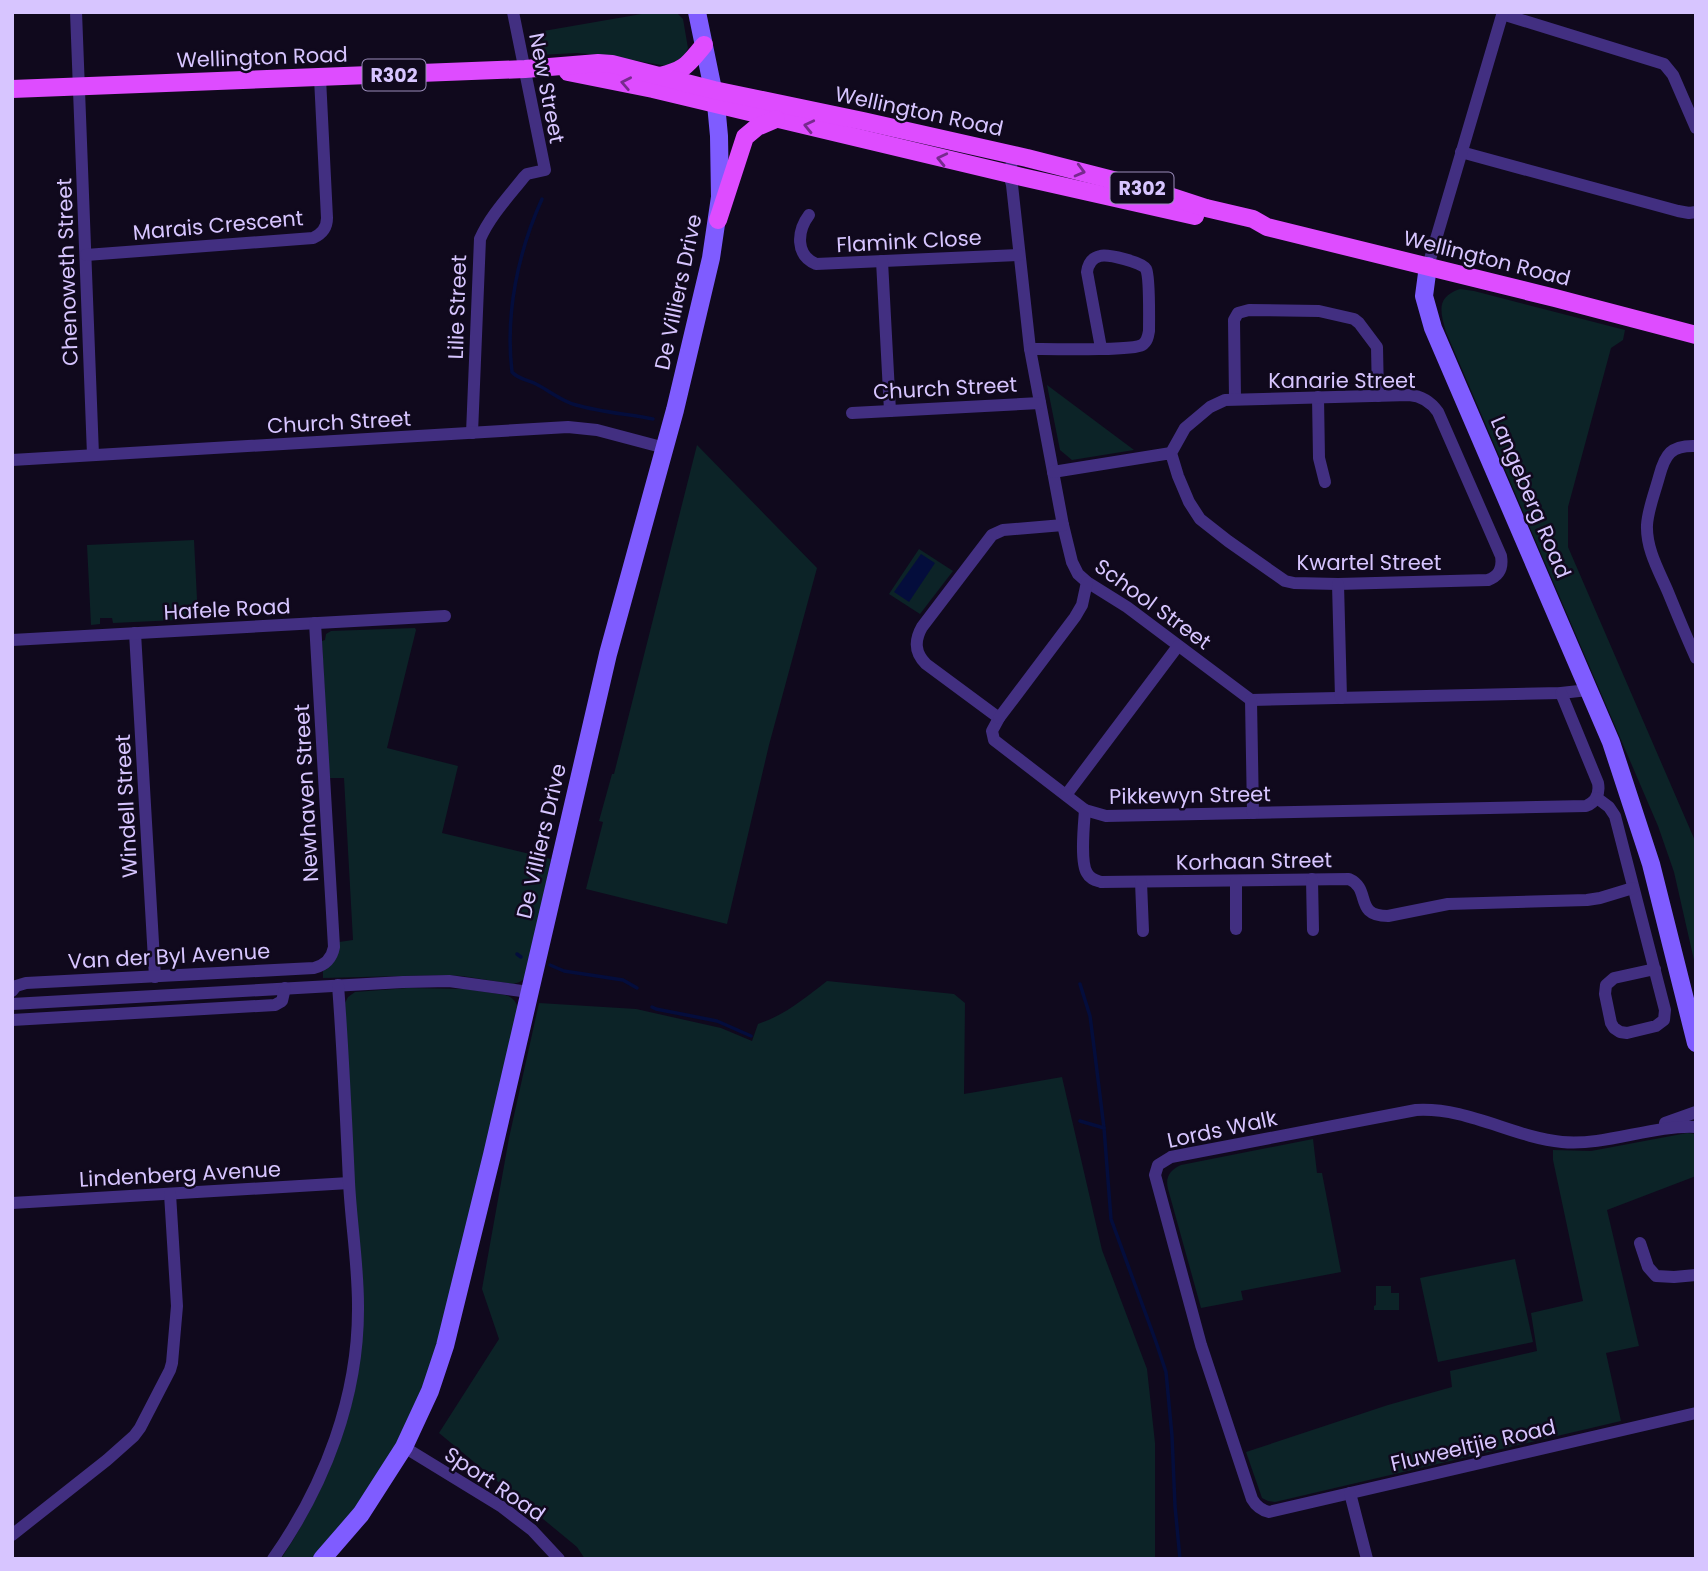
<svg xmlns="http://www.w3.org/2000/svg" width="1708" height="1571" font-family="Poppins,sans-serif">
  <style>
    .green { fill: #0c2327 }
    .water { fill: #040d3c }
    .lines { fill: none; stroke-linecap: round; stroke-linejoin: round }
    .stream { stroke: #040d3c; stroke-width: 3.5 }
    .street { stroke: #422f81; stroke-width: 12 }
    .secondary { stroke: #7f5cff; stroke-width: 18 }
    .primary { stroke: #de4cff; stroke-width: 18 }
    .oneway { stroke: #772a8e }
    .labels { text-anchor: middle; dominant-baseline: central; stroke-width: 5; stroke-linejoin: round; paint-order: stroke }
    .shield { fill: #10091d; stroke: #9b8dbb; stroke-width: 2 }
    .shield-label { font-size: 19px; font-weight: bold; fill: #d7c5ff }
    .street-label { font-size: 21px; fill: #d7c5ff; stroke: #10091d }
  </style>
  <rect width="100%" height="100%" fill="#10091d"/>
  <g class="green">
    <polygon points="653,12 676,12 683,19 688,48 682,60 667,66 609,56 577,53 539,55 533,51 529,37 532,33"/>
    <path d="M1460,289l14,2 151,39 -2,10 -12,8 -43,159v40l128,296v126l-22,-97 -16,-46 -212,-494c-6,-21 -10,-35 14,-43z"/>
    <polygon points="1047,385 1134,450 1072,460 1060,450"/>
    <polygon points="697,445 817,568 769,745 727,924 586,889 603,822 599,821 612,774 614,774"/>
    <polygon points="194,540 198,619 113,623 112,618 100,618 100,624 91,625 87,545"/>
    <polygon points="919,549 953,571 920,614 889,594"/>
    <path d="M415,628l1,2 -29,118 71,18 -16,67 109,26 -23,113c-3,8 -7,10 -15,12l-51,-8 -21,-1 -118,3v-7l4,-2 12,-27 14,-2 -9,-162h-15l-7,-137 3,-1 1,-6 5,-3z"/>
    <path d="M827,981l127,13 11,9 -1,91 98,-17 40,173 45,119 8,74v116h-570l-8,-12 -138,-114 60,-94 -17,-50 27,-151 30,-135 97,6 85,19 31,13 6,-17c27,-9 47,-26 69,-43z"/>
    <path d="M408,988l58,1 39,6c9,2 13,9 13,17l-78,325 -25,74 -36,68 -65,80h-33c34,-52 60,-109 74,-170l-10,-386 3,-6 7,-5z"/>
    <polygon points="1687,1133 1696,1134 1696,1176 1607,1210 1639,1346 1606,1353 1621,1421 1275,1502 1268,1501 1262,1498 1246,1452 1388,1405 1452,1387 1450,1371 1537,1351 1531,1313 1583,1301 1553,1160 1553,1150 1591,1151"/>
    <path d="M1313,1139l4,34h5l19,99 -100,19 2,9 -42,8 -33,-119c-3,-12 2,-19 13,-24z"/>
    <polygon points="1515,1259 1533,1342 1438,1362 1420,1278"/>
    <polygon points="1376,1286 1391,1286 1391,1293 1399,1293 1399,1310 1374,1310 1374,1306 1376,1305"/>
  </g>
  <polygon class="water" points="921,554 935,563 909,602 894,592"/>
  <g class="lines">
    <g class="stream">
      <path d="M542,199c-24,53 -37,115 -30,173 6,7 16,8 24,12 14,7 25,17 40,21 24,7 51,9 77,14"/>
      <polyline points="517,954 521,957"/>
      <polyline points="550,965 564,971 623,980 637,988"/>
      <polyline points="1080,984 1090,1016 1094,1047 1104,1128 1111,1219 1156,1342 1166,1372 1172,1436 1175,1506 1180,1559"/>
      <polyline points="652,1007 656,1009 717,1021 751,1036"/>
      <polyline points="1080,1121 1104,1128"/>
    </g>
    <g class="street">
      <polyline points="76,12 93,455"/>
      <polyline points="1502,14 1664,64 1673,75 1696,128"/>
      <polyline points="1461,152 1678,211 1689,213 1696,212"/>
      <polyline points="1014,155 1009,174 1012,185 1030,349 1063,525 1072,562 1078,574 1087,582 1127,607 1251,700 1561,693 1588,690"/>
      <path d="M809,215c-12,16 -14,40 7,49l203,-9"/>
      <path d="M86,255l227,-17c9,-4 14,-10 14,-20l-7,-140"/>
      <polyline points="882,261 890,411"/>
      <polyline points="1428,266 1503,12"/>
      <path d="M1030,349c17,0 102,2 112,-4 5,-3 6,-8 7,-14 0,-11 1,-54 -3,-62 -4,-7 -38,-15 -46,-13 -9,2 -12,9 -13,16l14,76"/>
      <polyline points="1318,397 1319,458 1325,482"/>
      <polyline points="1235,399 1234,320 1238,313 1249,310 1319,311 1354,319 1359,323 1377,347 1378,396"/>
      <polyline points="852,413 1040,403"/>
      <path d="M472,433l8,-194c10,-23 29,-43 44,-62l3,-3 18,-4 -32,-158"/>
      <path d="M1696,446c-25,-1 -31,8 -37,31 -4,15 -11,32 -12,48 -1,24 12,46 21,67 9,22 18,44 28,66"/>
      <polyline points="12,460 568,427 597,430 665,448"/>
      <path d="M1053,472l118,-19 7,23 11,26 11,17 28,22 57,40 9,2 44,1 150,-4c11,-4 15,-12 13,-24l-63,-144c-7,-10 -16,-16 -29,-17l-184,5 -15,7 -25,21 -14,25"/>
      <path d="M1063,525l-60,5 -11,5 -70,92c-8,14 -7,26 4,37l73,54 -7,13 2,9 91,70 21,6 480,-10c10,-4 14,-12 12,-23l-37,-90"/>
      <polyline points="1338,584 1341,698"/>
      <polyline points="135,633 155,977"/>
      <polyline points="12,640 445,616"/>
      <polyline points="1251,700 1253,813"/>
      <polyline points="999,718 1075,617 1082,605 1087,582"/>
      <polyline points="1066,795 1178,646"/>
      <polyline points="1597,798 1609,807 1615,816 1665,1010 1664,1020 1656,1026 1627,1033 1620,1032 1614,1028 1611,1023 1605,994 1606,985 1614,978 1655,969"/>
      <path d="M1085,810c-1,14 -5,52 2,63 3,6 8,7 14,9l248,-3c23,10 4,37 39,37l60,-12 139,-4 13,-2 33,-10"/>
      <polyline points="1312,879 1313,930"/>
      <polyline points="1141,882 1143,931"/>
      <polyline points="1236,929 1236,881"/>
      <path d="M12,991l4,-5 10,-3 288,-15c12,-3 18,-10 20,-21l-19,-324"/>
      <polyline points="12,1004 403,982 449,981 529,992"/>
      <polyline points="12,1020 275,1005 282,1001 285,988"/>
      <polyline points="1665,1123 1696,1112"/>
      <path d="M1696,1127c-45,-2 -89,19 -134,15 -50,-5 -94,-35 -146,-32l-245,47 -13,8 -3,10 46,170 51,154c4,7 9,11 17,13l427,-99"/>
      <polyline points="12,1203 349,1183"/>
      <polyline points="1640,1243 1648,1267 1656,1276 1674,1277 1696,1275"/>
      <polyline points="404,1447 502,1507 532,1530 559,1559"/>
      <polyline points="1350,1493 1367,1559"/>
      <polyline points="12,1535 107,1460 134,1436 140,1428 170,1370 172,1363 177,1306 170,1194"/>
      <path d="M273,1559c52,-74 86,-163 85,-254 0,-41 -7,-82 -9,-123 -3,-65 -6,-131 -11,-197"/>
    </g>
    <g class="secondary">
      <polyline points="1428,266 1424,296 1433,328 1611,742 1651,864 1696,1043"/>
      <polyline points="322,1559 361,1514 404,1447 430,1391 445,1346 492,1155 608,654 675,410 711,258 720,197 719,136 716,104 697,12"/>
    </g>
    <g class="primary">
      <polyline points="568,72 653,89 1022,177 1195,216"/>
      <path d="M660,76c26,-6 28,-12 44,-31"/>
      <polyline points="12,89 525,69 598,63 612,64 714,90 863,121 1027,158 1148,189 1206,208 1253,219 1267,227 1555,298 1696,335"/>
      <polyline points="718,220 745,137 757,127 776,119"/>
    </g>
  </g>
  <defs><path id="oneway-chevron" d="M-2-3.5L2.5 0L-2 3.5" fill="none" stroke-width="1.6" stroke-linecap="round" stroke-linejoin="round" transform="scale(1.75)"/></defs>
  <g class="oneway">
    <use href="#oneway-chevron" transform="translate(626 83) rotate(-169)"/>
    <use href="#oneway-chevron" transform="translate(809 126) rotate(-167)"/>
    <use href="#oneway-chevron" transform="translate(942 159) rotate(-167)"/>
    <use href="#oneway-chevron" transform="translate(1080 171) rotate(15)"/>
  </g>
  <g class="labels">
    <g class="shield">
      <rect x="362.5" y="59.5" width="63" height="31" rx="5"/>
      <rect x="1110.5" y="172.5" width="63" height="31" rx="5"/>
    </g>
    <g class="shield-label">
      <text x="394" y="75">R302</text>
      <text x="1142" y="188">R302</text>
    </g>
    <g class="street-label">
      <text transform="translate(262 57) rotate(-2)">Wellington Road</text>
      <text transform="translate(547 88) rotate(79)">New Street</text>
      <text transform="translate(919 111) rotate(12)">Wellington Road</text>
      <text transform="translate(218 225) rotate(-5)">Marais Crescent</text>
      <text transform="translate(909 241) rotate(-3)">Flamink Close</text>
      <text transform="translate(1487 258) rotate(14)">Wellington Road</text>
      <text transform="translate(67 272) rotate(-92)">Chenoweth Street</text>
      <text transform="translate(678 292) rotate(-78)">De Villiers Drive</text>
      <text transform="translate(457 307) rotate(-88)">Lilie Street</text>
      <text x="1342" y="380">Kanarie Street</text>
      <text transform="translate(945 388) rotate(-3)">Church Street</text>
      <text transform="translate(339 422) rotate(-3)">Church Street</text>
      <text transform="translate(1531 497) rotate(67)">Langeberg Road</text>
      <text x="1369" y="562">Kwartel Street</text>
      <text transform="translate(1153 604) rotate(36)">School Street</text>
      <text transform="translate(227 609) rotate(-3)">Hafele Road</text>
      <text transform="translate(306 793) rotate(-93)">Newhaven Street</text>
      <text transform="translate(1190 795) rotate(-1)">Pikkewyn Street</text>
      <text transform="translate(126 806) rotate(-93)">Windell Street</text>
      <text transform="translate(541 841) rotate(-77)">De Villiers Drive</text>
      <text transform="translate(1254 861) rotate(-1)">Korhaan Street</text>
      <text transform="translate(169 956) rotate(-3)">Van der Byl Avenue</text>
      <text transform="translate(1222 1129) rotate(-12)">Lords Walk</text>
      <text transform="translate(180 1174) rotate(-3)">Lindenberg Avenue</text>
      <text transform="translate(1473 1445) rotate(-13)">Fluweeltjie Road</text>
      <text transform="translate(495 1484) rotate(34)">Sport Road</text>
    </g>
  </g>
  <rect width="1708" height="1571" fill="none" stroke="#d7c5ff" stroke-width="28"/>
</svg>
